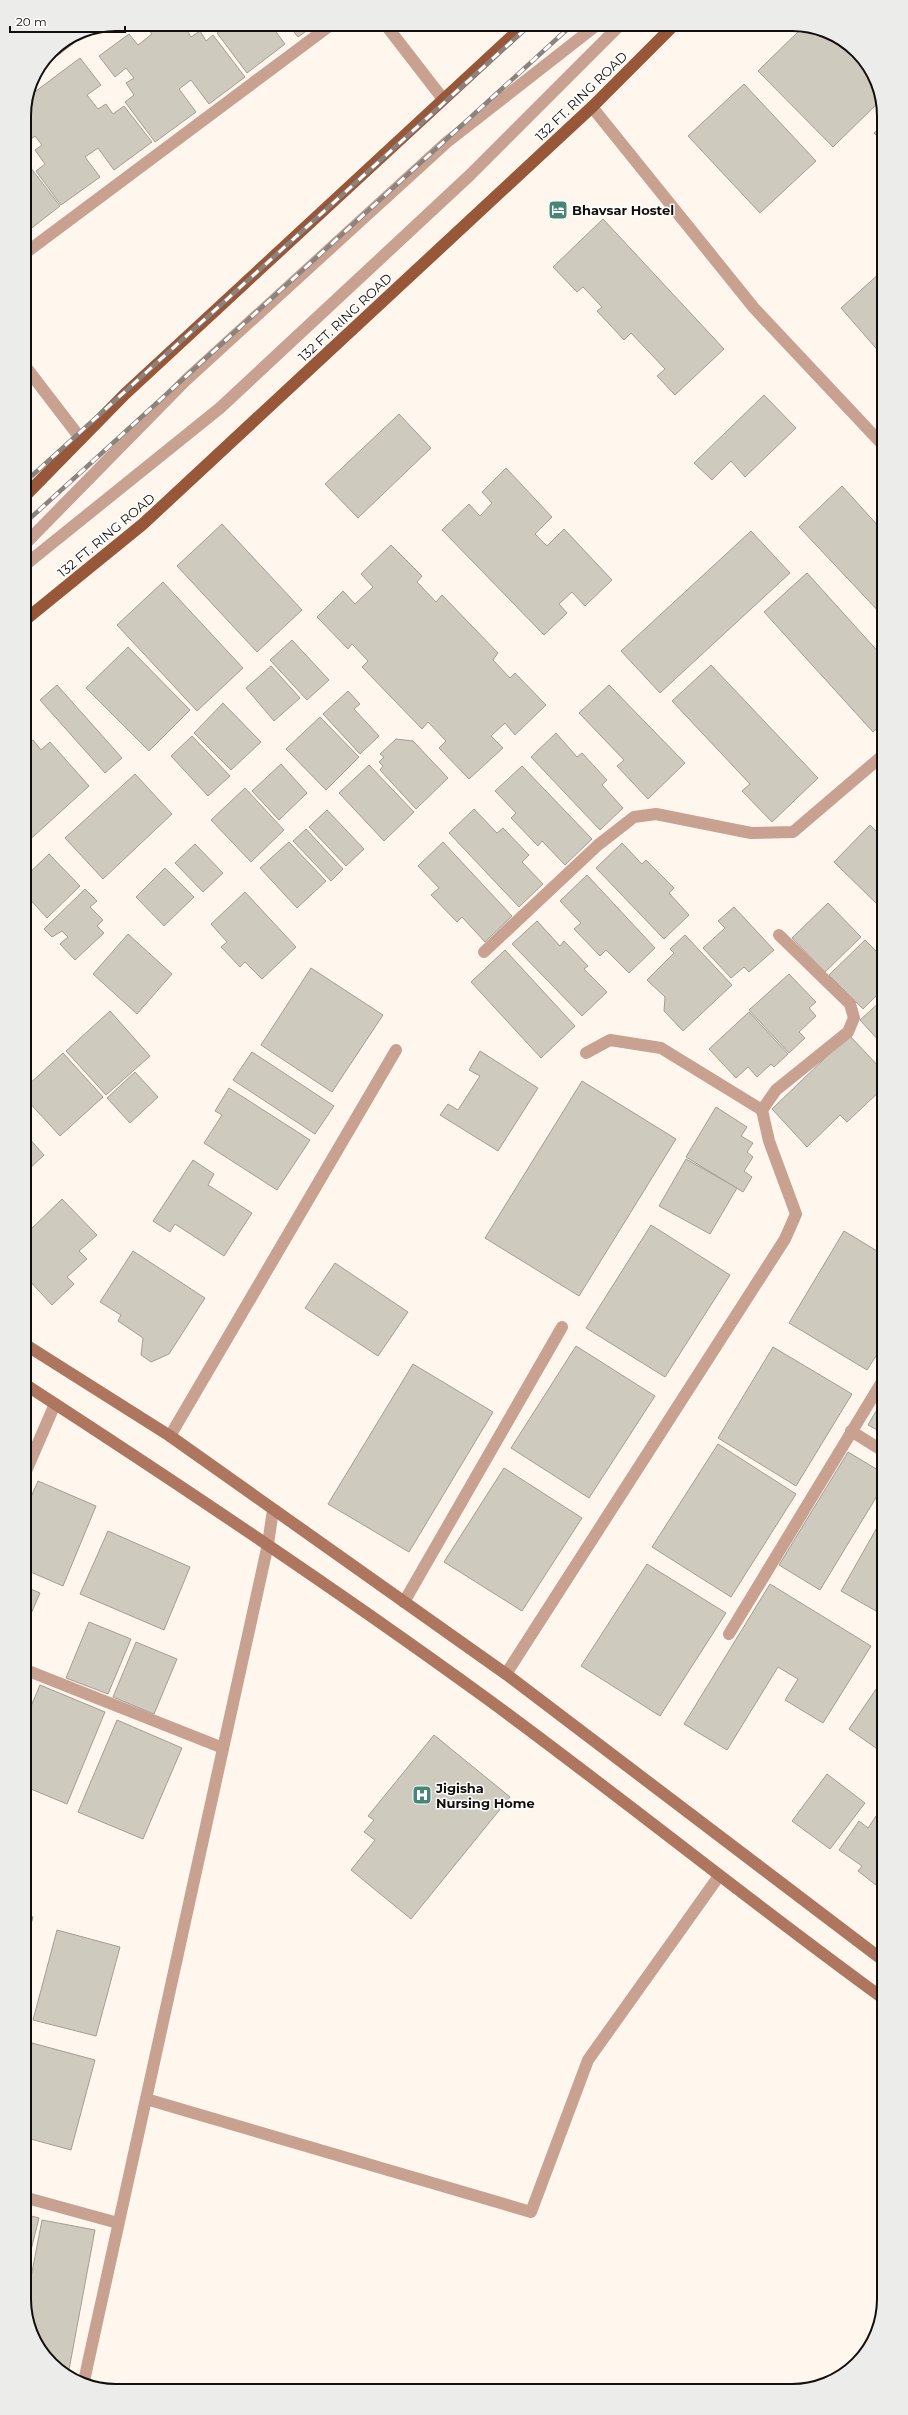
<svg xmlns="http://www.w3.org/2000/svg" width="908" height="2415" font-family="Montserrat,sans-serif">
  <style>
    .building { fill: #cfcabe; stroke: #a39e93 }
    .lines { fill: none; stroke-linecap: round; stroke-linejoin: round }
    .lane { stroke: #c8a191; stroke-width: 12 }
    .street { stroke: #c8a191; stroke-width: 12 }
    .secondary { stroke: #ae765f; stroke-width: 12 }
    .primary { stroke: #99573a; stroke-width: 12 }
    .rail-casing { stroke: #8a837e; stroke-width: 4.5 }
    .rail { stroke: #fff; stroke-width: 3; stroke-dasharray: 9; stroke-linecap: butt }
    .labels { text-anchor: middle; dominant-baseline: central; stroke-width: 3; stroke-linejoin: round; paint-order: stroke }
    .street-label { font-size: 13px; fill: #120e0b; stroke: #fff }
    .poi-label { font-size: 13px; font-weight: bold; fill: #120e0b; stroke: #fff; text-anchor: start }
    .rim { fill: none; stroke: #120e0b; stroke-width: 2 }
  </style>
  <rect width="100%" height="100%" fill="#fff6ee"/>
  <g class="building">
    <polygon points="144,24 183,24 191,37 200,31 206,41 213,35 245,77 209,104 191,80 179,89 196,112 155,142 125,102 134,95 126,83 134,78 126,68 115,77 99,56 129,34 138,45 152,34"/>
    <polygon points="224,24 270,24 285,44 247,73 217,33 226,26"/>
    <polygon points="288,24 316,24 298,37"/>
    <polygon points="804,26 848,43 881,92 881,100 833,147 758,71"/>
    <polygon points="70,38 74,43 35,73 51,51"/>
    <polygon points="80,58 101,85 87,95 98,109 106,104 113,114 124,106 152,142 114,170 98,148 85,157 100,177 61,205 36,171 45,164 35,150 42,145 35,136 24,144 24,110 28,97"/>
    <polygon points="744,84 816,161 760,213 688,136"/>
    <polygon points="881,127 881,140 874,133"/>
    <polygon points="27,163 60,206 24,234 24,165"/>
    <polygon points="603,219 724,349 675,395 657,376 665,369 631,333 624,340 597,311 602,307 583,287 577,292 553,267"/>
    <polygon points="881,272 881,354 841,308"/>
    <polygon points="764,395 796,428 745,477 731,461 712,480 694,463"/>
    <polygon points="399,414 431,448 358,518 325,484"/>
    <polygon points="506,468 552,517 535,534 547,546 564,529 612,580 585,606 572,592 559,604 567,613 544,635 442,530 469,504 480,516 492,503 482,492"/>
    <polygon points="842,486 881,529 882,615 799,527"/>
    <polygon points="222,524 302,610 257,652 177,566"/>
    <polygon points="751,531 790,573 660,693 621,651"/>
    <polygon points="391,545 422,576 417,582 436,602 442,595 498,653 493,660 510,678 515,673 546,705 515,735 505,723 491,736 503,748 469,779 439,748 446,741 428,722 422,729 362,667 368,661 352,644 348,649 317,617 343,591 355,604 373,587 361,574"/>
    <polygon points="807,573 882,656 882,724 873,732 764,612"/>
    <polygon points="163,582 243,668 197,711 117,625"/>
    <polygon points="292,640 329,680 307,700 270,660"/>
    <polygon points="128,647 190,710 149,751 86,688"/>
    <polygon points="711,665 818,778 772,822 742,791 750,784 672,701"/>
    <polygon points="271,666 300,698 274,721 246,688"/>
    <polygon points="57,685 122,758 105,773 40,700"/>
    <polygon points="609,685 685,763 648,799 617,766 624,760 579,713"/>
    <polygon points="348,691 360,704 354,709 379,736 360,754 323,714"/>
    <polygon points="223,703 261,742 231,770 194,733"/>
    <polygon points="320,717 359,757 326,790 286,749"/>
    <polygon points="556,733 577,757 582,753 607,780 602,785 623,808 600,830 531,757"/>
    <polygon points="192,736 230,776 208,796 171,756"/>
    <polygon points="396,739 413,741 448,778 416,809 380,770 383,766 379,762 384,757 380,754"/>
    <polygon points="33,740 41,750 50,742 89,786 25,844 25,747"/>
    <polygon points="281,764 307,793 279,820 252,791"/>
    <polygon points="369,765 414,812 384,841 339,793"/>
    <polygon points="522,766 592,839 565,865 542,841 538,846 511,818 516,813 495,791"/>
    <polygon points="135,774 172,814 103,879 65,838"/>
    <polygon points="245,788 284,830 251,862 211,820"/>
    <polygon points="474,809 497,833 503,828 529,855 522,862 543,884 519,907 449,833"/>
    <polygon points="327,810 364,849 346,866 309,827"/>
    <polygon points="870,825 882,837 882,906 880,907 834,862"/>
    <polygon points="306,829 343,869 331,881 293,841"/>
    <polygon points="289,842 326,881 297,908 260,868"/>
    <polygon points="443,842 512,916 485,942 462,917 457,922 431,895 439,888 418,866"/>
    <polygon points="622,843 642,864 646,860 674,888 669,893 689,915 664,939 596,868"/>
    <polygon points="195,844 223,873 203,892 175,863"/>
    <polygon points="49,854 80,886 47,918 25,894 25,877"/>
    <polygon points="165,868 194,897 164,926 136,897"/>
    <polygon points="587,875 655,948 629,973 606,950 600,956 574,929 581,923 560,901"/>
    <polygon points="85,889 97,901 90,907 103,920 97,926 104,933 75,960 60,944 68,937 62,931 52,937 44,929"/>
    <polygon points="245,892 296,947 262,979 245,962 240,967 221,947 227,942 211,924"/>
    <polygon points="828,903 861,937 825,972 792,938"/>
    <polygon points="734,907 774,950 749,972 744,967 731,978 703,948 725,928 718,921"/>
    <polygon points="537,921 560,946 564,941 588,966 584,969 607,992 582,1016 512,944"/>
    <polygon points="128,934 172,974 137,1014 93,974"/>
    <polygon points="685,935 732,985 683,1031 664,1011 665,997 647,980 674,953 670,949"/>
    <polygon points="865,940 882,957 882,990 863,1009 829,975"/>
    <polygon points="505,950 575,1026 541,1058 471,982"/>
    <polygon points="311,968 383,1015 332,1092 261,1045"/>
    <polygon points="789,974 816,1002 809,1008 816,1016 799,1032 805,1038 789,1053 749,1010"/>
    <polygon points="882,1000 882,1044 860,1020"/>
    <polygon points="110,1011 150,1056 106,1095 66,1051"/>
    <polygon points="749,1012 788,1054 774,1067 771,1064 757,1077 748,1067 736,1078 709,1049"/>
    <polygon points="849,1035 882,1070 882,1089 847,1122 840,1115 807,1147 772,1109"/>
    <polygon points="480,1051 538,1088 498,1151 440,1115 448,1104 458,1110 480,1076 469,1070"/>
    <polygon points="252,1052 334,1106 315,1134 233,1080"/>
    <polygon points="63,1053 103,1097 60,1136 26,1099 26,1087"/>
    <polygon points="135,1072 158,1097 130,1123 107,1098"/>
    <polygon points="582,1081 676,1139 579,1296 485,1238"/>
    <polygon points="229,1088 310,1140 277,1190 204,1143 222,1115 215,1111"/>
    <polygon points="716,1107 747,1127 741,1136 753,1143 747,1152 753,1157 744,1171 752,1177 743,1192 686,1157"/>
    <polygon points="26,1135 44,1155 26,1172"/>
    <polygon points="686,1159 737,1188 710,1234 659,1206"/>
    <polygon points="193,1160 214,1174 208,1185 252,1213 224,1256 175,1224 170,1232 153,1221"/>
    <polygon points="62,1199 97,1235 79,1251 87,1259 67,1277 74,1284 52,1305 26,1277 26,1234"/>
    <polygon points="651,1225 730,1275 665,1377 586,1328"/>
    <polygon points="844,1231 882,1254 883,1345 867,1370 789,1323"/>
    <polygon points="133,1251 205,1298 169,1354 151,1362 141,1355 143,1338 118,1321 121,1315 100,1302"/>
    <polygon points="335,1263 408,1312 378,1356 305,1308"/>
    <polygon points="576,1346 655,1396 589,1498 511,1448"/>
    <polygon points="773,1347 852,1394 796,1486 718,1438"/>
    <polygon points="413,1364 493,1412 409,1552 328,1504"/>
    <polygon points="883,1399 883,1433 868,1425"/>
    <polygon points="718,1444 796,1494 731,1597 652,1547"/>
    <polygon points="848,1452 883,1473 883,1486 820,1590 779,1565"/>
    <polygon points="504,1468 582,1518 522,1611 444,1562"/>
    <polygon points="38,1481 96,1506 63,1586 26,1570 26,1508"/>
    <polygon points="883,1517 883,1615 841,1591"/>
    <polygon points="108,1531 190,1567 164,1630 80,1594"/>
    <polygon points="647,1564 726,1613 660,1716 581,1666"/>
    <polygon points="770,1584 871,1646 823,1723 785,1700 798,1679 778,1667 727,1750 684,1724"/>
    <polygon points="26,1587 40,1593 26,1625"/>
    <polygon points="89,1622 131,1639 108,1694 66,1678"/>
    <polygon points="136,1642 177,1659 154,1714 113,1697"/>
    <polygon points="883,1679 883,1753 849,1729"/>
    <polygon points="40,1685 105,1712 67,1804 26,1787 26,1718"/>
    <polygon points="117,1720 182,1748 143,1839 78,1812"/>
    <polygon points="434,1735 510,1797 411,1919 351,1870 375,1840 364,1832 374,1820 368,1816"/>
    <polygon points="827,1774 865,1803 830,1849 792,1821"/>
    <polygon points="876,1816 883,1822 883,1860 877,1870 883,1875 876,1885 858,1871 862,1866 839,1850 859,1821 868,1828"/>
    <polygon points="27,1915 33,1917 27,1939"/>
    <polygon points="57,1930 120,1947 96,2036 33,2020"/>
    <polygon points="32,2043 95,2060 71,2150 27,2138 27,2064"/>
    <polygon points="27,2215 39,2218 27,2266"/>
    <polygon points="42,2220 95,2230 68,2375 60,2372 27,2323 27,2298"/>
  </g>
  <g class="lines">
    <g class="lane">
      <polyline points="25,544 185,381 447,142 598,24"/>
      <polyline points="25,565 220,408 470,175 621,24"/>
    </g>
    <g class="street">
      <polyline points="385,24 443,99"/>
      <polyline points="592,107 754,308 881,443"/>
      <polyline points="24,254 332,24"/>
      <polyline points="25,366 81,439"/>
      <polyline points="484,952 598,845 634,817 656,814 751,833 793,832 882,756"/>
      <polyline points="586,1053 610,1040 661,1048 762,1110"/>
      <polyline points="851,1431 883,1451"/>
      <polyline points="170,1436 396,1050"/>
      <polyline points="26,1471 55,1404"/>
      <polyline points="404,1602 562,1327"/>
      <polyline points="729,1634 883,1380"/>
      <polyline points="26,1670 223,1748"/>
      <polyline points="506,1674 785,1239 796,1214 769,1141 762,1110 776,1090 848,1032 854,1018 850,1004 779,935"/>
      <polyline points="146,2099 531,2212 588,2060 719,1876"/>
      <polyline points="27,2198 118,2223"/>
      <polyline points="84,2381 268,1544 273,1510"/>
    </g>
    <g class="secondary">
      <polyline points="26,1345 170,1436 506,1674 884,1961"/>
      <path d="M26,1385c156,101 310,204 460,313 134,98 263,203 398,301"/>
    </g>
    <g class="primary">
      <polyline points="25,496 125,394 525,24"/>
      <polyline points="25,620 143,524 592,107 675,24"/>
    </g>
    <g class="rail-casing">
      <g id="rail">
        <polyline points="25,482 531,24"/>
        <polyline points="25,523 573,24"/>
      </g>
    </g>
    <use href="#rail" class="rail"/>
  </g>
  <defs>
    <g id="hotel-square" transform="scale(1)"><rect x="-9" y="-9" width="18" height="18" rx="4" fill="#458676" stroke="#fff"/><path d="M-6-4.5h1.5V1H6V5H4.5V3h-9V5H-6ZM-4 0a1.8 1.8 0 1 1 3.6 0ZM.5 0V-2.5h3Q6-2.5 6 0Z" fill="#fff"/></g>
    <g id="hospital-square" transform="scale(1)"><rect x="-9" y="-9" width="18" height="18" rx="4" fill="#458676" stroke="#fff"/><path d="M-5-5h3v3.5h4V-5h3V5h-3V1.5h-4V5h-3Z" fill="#fff"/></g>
  </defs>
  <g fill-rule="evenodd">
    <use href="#hotel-square" x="558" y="210"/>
    <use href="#hospital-square" x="422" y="1795"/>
  </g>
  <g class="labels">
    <g class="street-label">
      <text transform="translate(581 96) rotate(-44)">132 FT. RING ROAD</text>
      <text transform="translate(345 317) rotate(-43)">132 FT. RING ROAD</text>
      <text transform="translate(106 535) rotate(-40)">132 FT. RING ROAD</text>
    </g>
    <g class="poi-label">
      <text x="572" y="210">Bhavsar Hostel</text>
      <text x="436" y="1788">Jigisha<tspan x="436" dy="15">Nursing Home</tspan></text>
    </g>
  </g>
  <path d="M0 0H908V2415H0ZM116 31H792A85 85 0 0 1 877 116V2299A85 85 0 0 1 792 2384H116A85 85 0 0 1 31 2299V116A85 85 0 0 1 116 31Z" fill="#ececeb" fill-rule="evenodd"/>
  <path class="rim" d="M116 31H792A85 85 0 0 1 877 116V2299A85 85 0 0 1 792 2384H116A85 85 0 0 1 31 2299V116A85 85 0 0 1 116 31Z"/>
  <path d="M10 26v6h115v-6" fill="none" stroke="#120e0b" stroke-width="2"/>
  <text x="16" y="26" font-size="12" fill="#120e0b" stroke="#ffffff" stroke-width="3" paint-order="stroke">20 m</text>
</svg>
